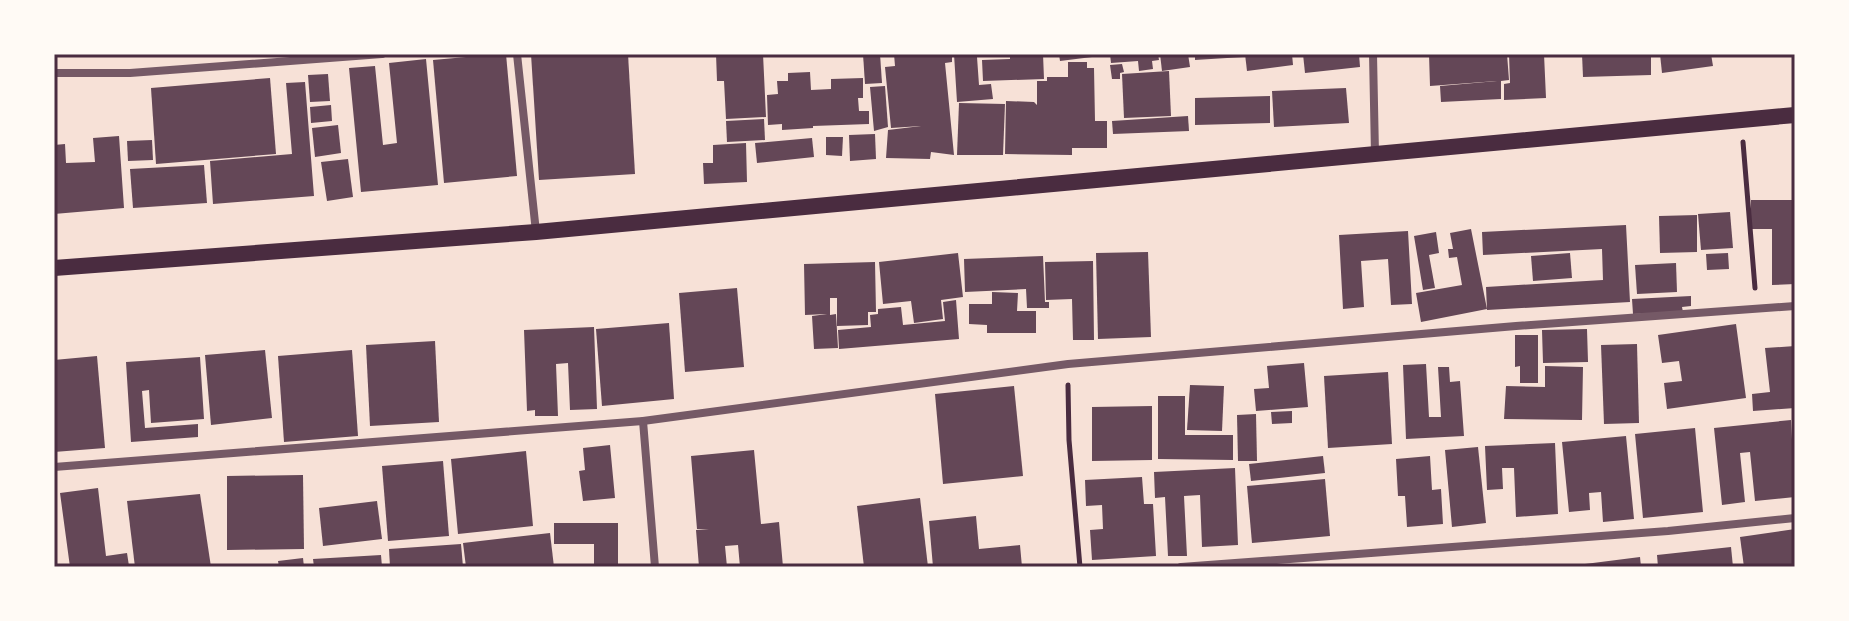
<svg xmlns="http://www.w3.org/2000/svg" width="1849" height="621" font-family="Montserrat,sans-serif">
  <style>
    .building { fill: #644757 }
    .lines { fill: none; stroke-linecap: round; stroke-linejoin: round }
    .path { stroke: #4a2c40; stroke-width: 5 }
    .minor { stroke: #755966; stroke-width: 8 }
    .secondary { stroke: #4a2c40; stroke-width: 16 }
    .neatline { fill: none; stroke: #4a2c40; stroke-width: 3 }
  </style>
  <rect width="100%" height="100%" fill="#f7e1d7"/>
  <g class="building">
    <polygon points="499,54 506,54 517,176 444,183 433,60"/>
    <polygon points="531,54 628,54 635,174 539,180"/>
    <polygon points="716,54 763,54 766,117 726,119 724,81 717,81"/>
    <polygon points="863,54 880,54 882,83 865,84"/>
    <polygon points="894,54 952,54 952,62 945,63 954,155 931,152 930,159 886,158 888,130 921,126 891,128 885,67 895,66"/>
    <polygon points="954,54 994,54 994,56 977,57 979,85 991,84 993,99 957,102"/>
    <polygon points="1010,54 1043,54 1044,79 983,81 982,60 1010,59"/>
    <polygon points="1059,54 1092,54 1092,57 1060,61"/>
    <polygon points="1110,54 1158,54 1159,60 1152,61 1153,69 1139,71 1138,61 1111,63"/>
    <polygon points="1160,54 1188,54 1190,67 1162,71"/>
    <polygon points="1195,54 1243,54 1243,57 1195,60"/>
    <polygon points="1245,54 1292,54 1293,65 1247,71"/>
    <polygon points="1303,54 1359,54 1360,67 1305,73"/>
    <polygon points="1429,54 1507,54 1509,80 1501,81 1501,99 1441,102 1440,86 1497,81 1430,86"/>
    <polygon points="1509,54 1544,54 1546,98 1504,100 1504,84 1510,83"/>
    <polygon points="1582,54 1651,54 1651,75 1583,77"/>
    <polygon points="1660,54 1711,54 1713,66 1662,73"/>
    <polygon points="426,59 438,185 361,192 349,68 375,66 383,145 397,143 389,63"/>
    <polygon points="1068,62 1087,62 1087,68 1094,68 1095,121 1107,121 1107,148 1072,148 1072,155 1005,154 1006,101 1034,102 1037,105 1037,81 1047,81 1047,77 1068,77"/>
    <polygon points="1122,64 1124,72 1120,73 1120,79 1112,79 1110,65"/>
    <polygon points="1169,71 1171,116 1124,118 1122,74"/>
    <polygon points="810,72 811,90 831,89 831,79 863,78 863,98 858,98 859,111 869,111 869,124 813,126 813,128 782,130 782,124 768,125 767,95 778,94 777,81 788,81 788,73"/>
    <polygon points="328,74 330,101 310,102 308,75"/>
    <polygon points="270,78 276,154 156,164 151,88"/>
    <polygon points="305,82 314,196 213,204 210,161 292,154 286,83"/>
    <polygon points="885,86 888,127 874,131 870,87"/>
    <polygon points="1346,88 1349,123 1274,127 1272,91"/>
    <polygon points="1270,96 1270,123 1195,125 1195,98"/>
    <polygon points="959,103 1005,104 1003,155 957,155"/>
    <polygon points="331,105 332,121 311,123 310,107"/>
    <polygon points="1188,116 1189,131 1113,134 1112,121"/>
    <polygon points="764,119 765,140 727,142 726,121"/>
    <polygon points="338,125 341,153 315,157 312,128"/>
    <polygon points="875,134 876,159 850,161 849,135"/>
    <polygon points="119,136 124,208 54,214 54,145 65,144 66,163 95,162 93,138"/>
    <polygon points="826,137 843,137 842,156 826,155"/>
    <polygon points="812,138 814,157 757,163 755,143"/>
    <polygon points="152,140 153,160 128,161 127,141"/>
    <polygon points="746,143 747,182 704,184 703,163 713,163 713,145"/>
    <polygon points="348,159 353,197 327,201 321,162"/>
    <polygon points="204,165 207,203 133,208 130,169"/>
    <polygon points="1751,200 1795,200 1795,284 1772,285 1772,229 1751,229"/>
    <polygon points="1730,212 1733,248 1701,250 1698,214"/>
    <polygon points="1697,215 1697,252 1660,253 1659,216"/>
    <polygon points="1626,225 1630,302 1487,310 1486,287 1603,280 1602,249 1483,255 1482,232"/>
    <polygon points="1471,229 1487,309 1421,322 1416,293 1462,285 1457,257 1449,258 1448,249 1453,249 1450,233"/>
    <polygon points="1408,231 1412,304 1391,305 1388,259 1361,261 1364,307 1343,309 1339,235"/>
    <polygon points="1436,232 1439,253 1429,255 1435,288 1423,290 1414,236"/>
    <polygon points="1148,252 1151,337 1098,339 1096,253"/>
    <polygon points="958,253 963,297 941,300 943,319 914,323 911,301 883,304 879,262"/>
    <polygon points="1570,253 1572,278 1533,281 1531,256"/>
    <polygon points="1728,253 1729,269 1707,270 1706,254"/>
    <polygon points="1043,256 1045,302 1049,302 1049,308 1027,308 1026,289 965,292 964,259"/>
    <polygon points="1093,261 1094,340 1073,340 1072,299 1046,300 1045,262"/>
    <polygon points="875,262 876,312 868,312 868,325 837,326 837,298 830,298 830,315 836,314 838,348 814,349 812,316 827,314 805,315 804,264"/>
    <polygon points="1676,263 1677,292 1637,294 1635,265"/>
    <polygon points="737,288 744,367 685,372 679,293"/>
    <polygon points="992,292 1018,293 1017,311 1036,311 1036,333 987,333 987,325 969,324 969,304 992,304"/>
    <polygon points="1691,296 1691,306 1682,307 1683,312 1633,314 1632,299"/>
    <polygon points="956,300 959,339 839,349 838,330 871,327 870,315 878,314 878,309 901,307 903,325 945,321 943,302"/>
    <polygon points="669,323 674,399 602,406 596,329"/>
    <polygon points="1736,324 1746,398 1667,409 1664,383 1682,381 1679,361 1662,363 1658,335"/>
    <polygon points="594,327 597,409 570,410 568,363 556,364 558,416 535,416 535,410 527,411 524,330"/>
    <polygon points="1587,329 1588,362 1543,363 1542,330"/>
    <polygon points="1515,335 1538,335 1538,383 1520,383 1520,366 1515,367"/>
    <polygon points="435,341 439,422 370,426 366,345"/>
    <polygon points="1637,344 1639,423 1604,424 1601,345"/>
    <polygon points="1795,346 1795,408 1753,411 1752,394 1770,392 1765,348"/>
    <polygon points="265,350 272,418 211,425 205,355"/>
    <polygon points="352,350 358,436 284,442 278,356"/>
    <polygon points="97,356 105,448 54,452 54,360"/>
    <polygon points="200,357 204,419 151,423 149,390 142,391 145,428 198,424 198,437 131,442 126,362"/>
    <polygon points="1304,363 1308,407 1256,411 1254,389 1269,388 1267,366"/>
    <polygon points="1426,364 1429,417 1441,417 1438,367 1449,367 1450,382 1460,381 1464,436 1406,439 1403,365"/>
    <polygon points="1545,366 1583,367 1582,420 1504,419 1506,386 1545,387"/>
    <polygon points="1388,372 1392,444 1328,448 1324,376"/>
    <polygon points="1190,385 1224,386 1222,431 1187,430"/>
    <polygon points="1014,386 1023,476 943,484 935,394"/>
    <polygon points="1158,396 1185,396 1185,435 1233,435 1233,460 1158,459"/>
    <polygon points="1152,406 1152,460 1092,461 1092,407"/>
    <polygon points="1292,411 1292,423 1272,424 1271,412"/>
    <polygon points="1256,414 1257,461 1238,461 1237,415"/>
    <polygon points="1791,420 1795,497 1755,501 1750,452 1740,453 1745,502 1722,505 1714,428"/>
    <polygon points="1695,428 1703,512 1643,518 1635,434"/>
    <polygon points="1626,436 1634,519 1603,522 1601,492 1589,493 1590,510 1569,512 1562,442"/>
    <polygon points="1555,443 1558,514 1516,517 1514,468 1502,468 1503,489 1487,490 1485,446"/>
    <polygon points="610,445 615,498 583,501 579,471 585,470 583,448"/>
    <polygon points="1478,447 1486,523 1452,527 1445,450"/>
    <polygon points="754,450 761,524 779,522 783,567 740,567 738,545 725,546 727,567 699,567 696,530 709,529 697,529 691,456"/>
    <polygon points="526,451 533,526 458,534 451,459"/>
    <polygon points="1323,456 1325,473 1251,481 1249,464"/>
    <polygon points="1430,456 1432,490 1441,489 1443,524 1407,527 1405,496 1398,496 1396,459"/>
    <polygon points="443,461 449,536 388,541 382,466"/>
    <polygon points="1235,468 1238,545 1202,547 1200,495 1184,496 1187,556 1168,556 1165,497 1155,498 1154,472"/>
    <polygon points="303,475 304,549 227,550 227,476"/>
    <polygon points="1142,477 1144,504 1153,504 1156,556 1092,560 1090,530 1103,529 1102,505 1086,506 1085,480"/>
    <polygon points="1325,479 1330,536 1252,543 1247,486"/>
    <polygon points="98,488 106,556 127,553 129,566 70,567 60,493"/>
    <polygon points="200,494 211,567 135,567 127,501"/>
    <polygon points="920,498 928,567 864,567 857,506"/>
    <polygon points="377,501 382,539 323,546 319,508"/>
    <polygon points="976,516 979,549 1020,545 1022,567 933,567 929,521"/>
    <polygon points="554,523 618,523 618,567 594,566 594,544 554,544"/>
    <polygon points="1795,529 1795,567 1744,567 1740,537"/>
    <polygon points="550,533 554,567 466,567 463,543"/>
    <polygon points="461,544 463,567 390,567 389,549"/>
    <polygon points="1731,547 1733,567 1658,567 1657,555"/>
    <polygon points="381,555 382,567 314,567 313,559"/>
    <polygon points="1640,557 1641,567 1585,567 1585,564"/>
    <polygon points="303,558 304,567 279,567 278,561"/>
  </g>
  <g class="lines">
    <g class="path">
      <polyline points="1743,142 1755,288"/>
      <polyline points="1068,385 1069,440 1080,567"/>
    </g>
    <g class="minor">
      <polyline points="517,54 536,232"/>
      <polyline points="1373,54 1375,154"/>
      <polyline points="54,73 130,73 382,54"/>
      <polyline points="643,421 655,567"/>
      <polyline points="54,467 643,421 1068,364 1516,326 1795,306"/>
      <polyline points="1181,567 1668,531 1795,518"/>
    </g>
    <polyline class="secondary" points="54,268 536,232 1795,115"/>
  </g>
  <rect width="1849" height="621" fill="none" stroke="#fffaf5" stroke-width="112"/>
  <rect x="56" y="56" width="1737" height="509" class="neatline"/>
</svg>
